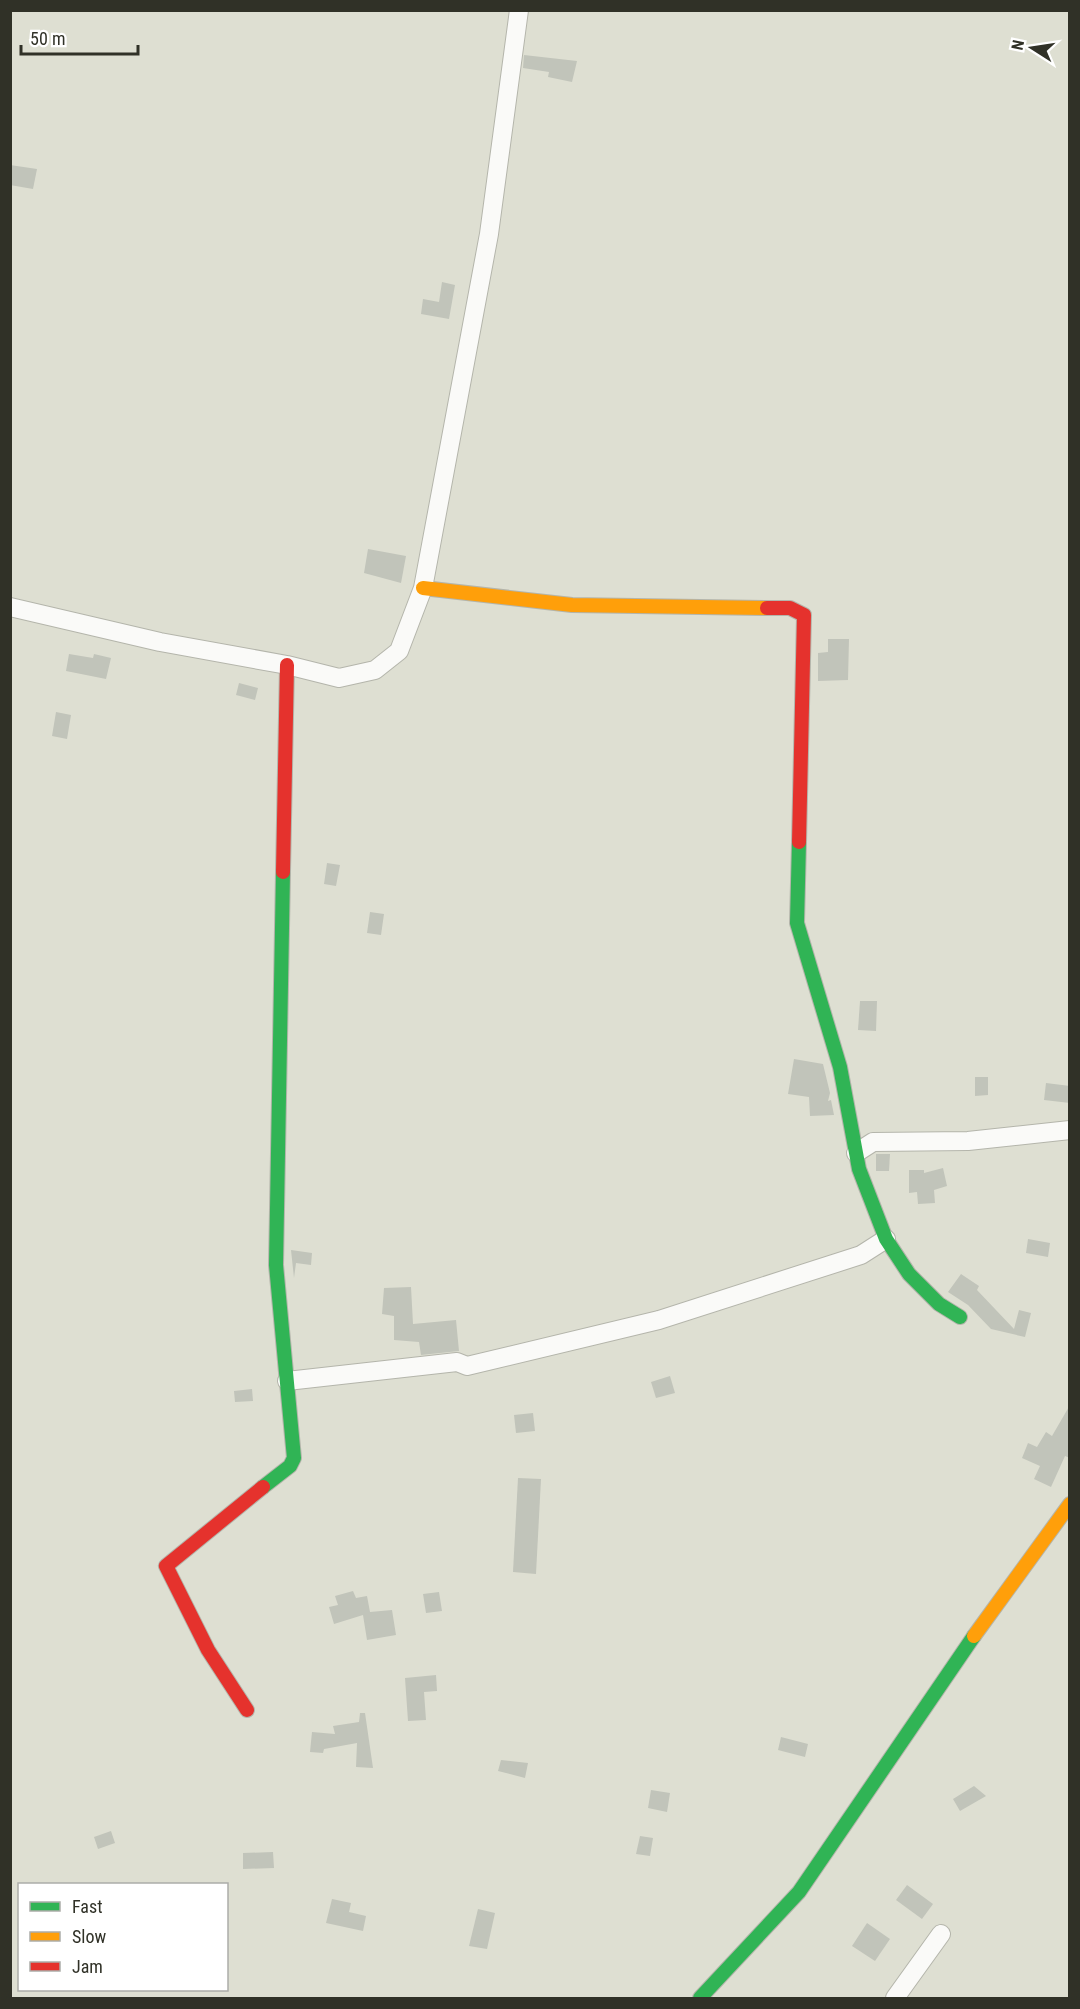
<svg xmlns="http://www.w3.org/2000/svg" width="1080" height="2009" font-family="'Roboto Condensed',sans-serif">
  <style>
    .building { fill: #c1c4ba }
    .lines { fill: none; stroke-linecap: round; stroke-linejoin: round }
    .street-casing { stroke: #b4b5ab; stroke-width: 20 }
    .fast-casing { stroke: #b4b5ab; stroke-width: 16 }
    .slow-casing { stroke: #b4b5ab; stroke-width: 16 }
    .jam-casing { stroke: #b4b5ab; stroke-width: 16 }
    .street { stroke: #fafaf8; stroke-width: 18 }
    .fast { stroke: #30b455; stroke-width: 14 }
    .slow { stroke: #ff9f0a; stroke-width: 14 }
    .jam { stroke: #e5322d; stroke-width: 14 }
  </style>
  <rect width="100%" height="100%" fill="#dedfd2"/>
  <g class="building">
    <polygon points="524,55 577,61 572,82 548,77 549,72 523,68"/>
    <polygon points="10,165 37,169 33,189 10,185"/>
    <polygon points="442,282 455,285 449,319 421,314 423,299 439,302"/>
    <polygon points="368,549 406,556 401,583 364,573"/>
    <polygon points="828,639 849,639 848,680 818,681 818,653 828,652"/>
    <polygon points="69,654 93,658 94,654 111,658 106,679 66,671"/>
    <polygon points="239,683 258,688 255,700 236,695"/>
    <polygon points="56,712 71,715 67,739 52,736"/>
    <polygon points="327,863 340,865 336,886 324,884"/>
    <polygon points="370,912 384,914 381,935 367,933"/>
    <polygon points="860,1001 877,1001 876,1031 858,1030"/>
    <polygon points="794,1059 823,1064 830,1093 828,1101 831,1100 834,1115 810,1116 809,1097 788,1094"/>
    <polygon points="975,1077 988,1077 988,1095 975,1096"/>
    <polygon points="1046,1083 1070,1086 1070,1103 1044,1100"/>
    <polygon points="876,1154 890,1154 889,1171 876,1171"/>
    <polygon points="943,1168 947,1186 934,1190 935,1203 918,1204 917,1192 909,1193 909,1170 924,1170 924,1173"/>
    <polygon points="1028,1239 1050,1243 1048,1257 1026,1253"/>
    <polygon points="291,1250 312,1253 311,1265 296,1263 294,1278"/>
    <polygon points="961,1274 979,1286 977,1290 1014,1329 1019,1310 1031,1313 1025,1337 991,1329 968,1305 948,1292"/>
    <polygon points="411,1287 413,1324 456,1320 459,1351 421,1355 419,1342 394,1340 394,1316 382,1314 384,1288"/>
    <polygon points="670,1376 675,1393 656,1398 651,1382"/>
    <polygon points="252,1389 253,1401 235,1402 234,1391"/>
    <polygon points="1070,1405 1070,1458 1065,1456 1051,1487 1034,1479 1040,1466 1022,1458 1028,1443 1037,1447 1046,1432 1052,1436"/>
    <polygon points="533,1413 535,1431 516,1433 514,1415"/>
    <polygon points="518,1478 541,1479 536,1574 513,1572"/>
    <polygon points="353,1591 356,1598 367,1596 370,1612 392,1610 396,1635 367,1640 363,1615 334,1624 329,1607 338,1605 335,1596"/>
    <polygon points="439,1592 442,1611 426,1613 423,1594"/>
    <polygon points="436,1675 437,1691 424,1692 426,1720 408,1721 405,1678"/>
    <polygon points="360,1713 365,1713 373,1768 356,1767 357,1743 324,1749 323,1753 310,1752 312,1732 335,1734 333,1726 359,1722"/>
    <polygon points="781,1737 808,1744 805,1757 778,1750"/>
    <polygon points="501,1760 528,1763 525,1778 498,1771"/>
    <polygon points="974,1786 986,1796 960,1811 953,1799"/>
    <polygon points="651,1790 670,1793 667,1812 648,1808"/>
    <polygon points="111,1831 115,1843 98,1849 94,1837"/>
    <polygon points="640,1836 653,1838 650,1856 636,1854"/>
    <polygon points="273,1852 274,1868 243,1869 243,1853"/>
    <polygon points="907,1885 933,1904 922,1919 896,1900"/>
    <polygon points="332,1899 351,1903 349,1912 366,1916 363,1931 326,1923"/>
    <polygon points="478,1909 495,1913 487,1949 469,1946"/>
    <polygon points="867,1923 890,1939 875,1961 852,1946"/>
  </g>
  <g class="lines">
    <g class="street-casing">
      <g id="street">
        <polyline points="10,607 160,642 287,665 339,678 375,670 399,651 423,588 489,234 519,10"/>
        <polyline points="856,1153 873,1142 968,1141 1070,1130"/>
        <polyline points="287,1381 457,1362 467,1366 659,1320 861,1255 886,1239"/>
        <polyline points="895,1998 941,1934"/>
      </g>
    </g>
    <g class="fast-casing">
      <g id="fast">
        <polyline points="799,842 797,923 840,1067 859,1169 886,1239 909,1274 939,1304 960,1317"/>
        <polyline points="263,1487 290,1466 294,1458 276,1265 283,872"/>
        <polyline points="700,1998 799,1892 974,1636"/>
      </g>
    </g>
    <g class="slow-casing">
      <g id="slow">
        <polyline points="423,588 572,605 767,608"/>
        <polyline points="974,1636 1070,1504"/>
      </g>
    </g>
    <g class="jam-casing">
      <g id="jam">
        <polyline points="767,608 790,608 804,615 799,842"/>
        <polyline points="283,872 287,665"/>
        <polyline points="247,1710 208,1650 166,1566 263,1487"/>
      </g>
    </g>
    <use href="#street" class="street"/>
    <use href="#fast" class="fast"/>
    <use href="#slow" class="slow"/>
    <use href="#jam" class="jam"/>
  </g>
  <rect width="1080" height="2009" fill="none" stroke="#303127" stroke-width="24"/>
  <rect x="18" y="1883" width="210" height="108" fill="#ffffff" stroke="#acada9" stroke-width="1.5"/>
  <rect x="30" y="1902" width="30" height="9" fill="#30b455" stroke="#acada9" stroke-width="1.5"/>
  <text x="72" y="1913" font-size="18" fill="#303127">Fast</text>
  <rect x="30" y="1932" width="30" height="9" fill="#ff9f0a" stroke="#acada9" stroke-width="1.5"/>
  <text x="72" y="1943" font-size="18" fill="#303127">Slow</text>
  <rect x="30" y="1962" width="30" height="9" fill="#e5322d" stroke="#acada9" stroke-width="1.5"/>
  <text x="72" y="1973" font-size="18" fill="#303127">Jam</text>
  <g transform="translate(1032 48) rotate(282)" stroke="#ffffff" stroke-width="4.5" paint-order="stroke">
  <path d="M0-4.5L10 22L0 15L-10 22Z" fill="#303127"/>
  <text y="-9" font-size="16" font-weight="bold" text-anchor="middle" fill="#303127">N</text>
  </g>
  <path d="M21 45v9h117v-9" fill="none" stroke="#303127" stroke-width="3"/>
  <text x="30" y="45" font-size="18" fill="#303127" stroke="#ffffff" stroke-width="4.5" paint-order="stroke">50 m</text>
</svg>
